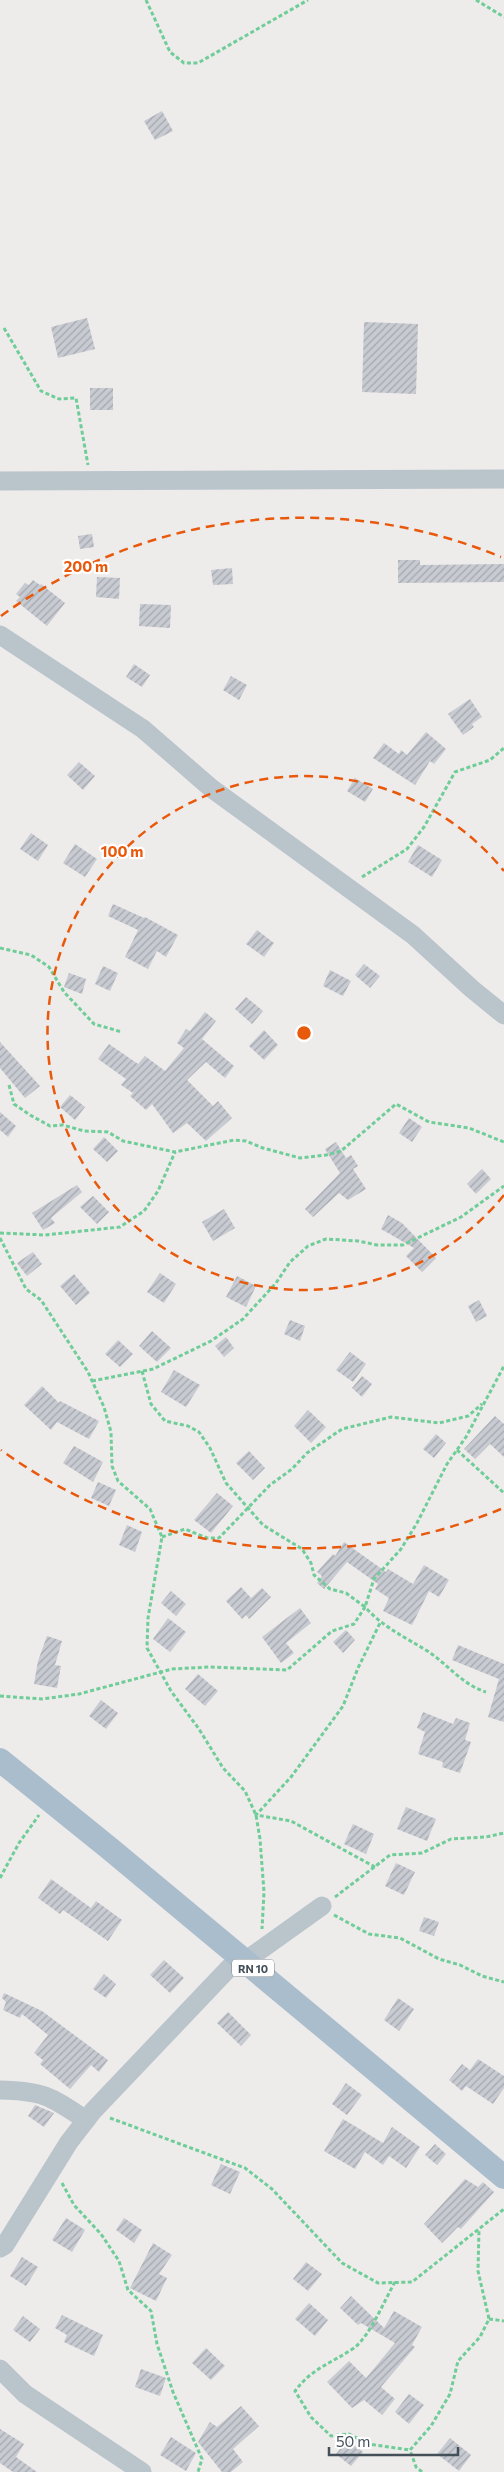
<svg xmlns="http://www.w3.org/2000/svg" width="504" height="2472" font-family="Commissioner,sans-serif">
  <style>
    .building { fill: url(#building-hatch) }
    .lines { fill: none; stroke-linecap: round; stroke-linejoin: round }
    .path { stroke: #6fcd98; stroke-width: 3; stroke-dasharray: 4 2.5; stroke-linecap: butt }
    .minor { stroke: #b9c4cb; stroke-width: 19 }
    .major { stroke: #aabdcc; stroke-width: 24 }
    .ring { fill: none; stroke: #e8590c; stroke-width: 2.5; stroke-dasharray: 9 6 }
    .labels { text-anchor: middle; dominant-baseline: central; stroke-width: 4.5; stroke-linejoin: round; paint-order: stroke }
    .shield { fill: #fff; stroke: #7c848b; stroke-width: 1 }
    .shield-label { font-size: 11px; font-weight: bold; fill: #445059 }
    .centre { fill: #e8590c; stroke: #fff; stroke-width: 2.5 }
    .ring-label { font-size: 15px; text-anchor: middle; font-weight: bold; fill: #e8590c; stroke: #fff; stroke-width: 4.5; stroke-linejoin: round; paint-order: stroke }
  </style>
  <defs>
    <pattern id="building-hatch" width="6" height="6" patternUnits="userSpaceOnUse" patternTransform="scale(1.25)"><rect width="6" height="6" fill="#c8cbd1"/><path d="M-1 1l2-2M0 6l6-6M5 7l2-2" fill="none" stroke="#a4a7ad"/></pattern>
  </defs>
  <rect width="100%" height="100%" fill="#eeebeb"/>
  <g class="building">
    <polygon points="162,111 173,131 155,140 144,121"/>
    <polygon points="87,318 95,349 58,358 51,327"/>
    <polygon points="364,322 418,324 416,394 362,392"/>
    <rect x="90" y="388" width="23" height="22"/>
    <polygon points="92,534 94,547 80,549 78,536"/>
    <polygon points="398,560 420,560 420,565 504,564 504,582 398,583"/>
    <polygon points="232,568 233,584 213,585 211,570"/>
    <polygon points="97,577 120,578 119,599 96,597"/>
    <polygon points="33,580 40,585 41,584 65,603 47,626 16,601 20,597 16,594 25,583 29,585"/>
    <polygon points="140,604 171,605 170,628 139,626"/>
    <polygon points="134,664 150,675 142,687 126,677"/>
    <polygon points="231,676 247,685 239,700 223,690"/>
    <polygon points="470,699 482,717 472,724 474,727 463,735 448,714"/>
    <polygon points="426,732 446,749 434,764 430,761 415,785 373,758 384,743 399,754 401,750 407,755"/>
    <polygon points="79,762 95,776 83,790 67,775"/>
    <polygon points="355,778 373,789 365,802 347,791"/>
    <polygon points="31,833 48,845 38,861 20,849"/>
    <polygon points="75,844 97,859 85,877 63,863"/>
    <polygon points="418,845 442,860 432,877 408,862"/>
    <polygon points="113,904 144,918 145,917 178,935 166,957 157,951 148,969 125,957 138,930 108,916"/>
    <polygon points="257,930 274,943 264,957 246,944"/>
    <polygon points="364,964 380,976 370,988 355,975"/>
    <polygon points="103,966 118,973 110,991 95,984"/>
    <polygon points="330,970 351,981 343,996 323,986"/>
    <polygon points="69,973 86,979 82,994 64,987"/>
    <polygon points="246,997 263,1011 252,1024 235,1009"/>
    <polygon points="205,1012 216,1021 202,1039 234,1066 225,1078 206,1062 187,1080 213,1106 218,1101 232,1118 206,1141 187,1123 173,1133 152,1104 146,1110 130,1096 133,1093 121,1085 126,1079 98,1059 109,1044 138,1064 145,1056 165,1071 184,1048 177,1043 186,1029 190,1031"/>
    <polygon points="264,1030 278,1045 264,1060 249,1046"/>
    <polygon points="0,1042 40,1086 25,1098 0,1068"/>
    <polygon points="70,1095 85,1107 75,1120 60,1107"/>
    <polygon points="0,1112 16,1126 8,1137 0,1130"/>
    <polygon points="409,1118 422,1127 412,1142 399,1133"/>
    <polygon points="104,1137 118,1151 107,1162 93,1149"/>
    <polygon points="336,1142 346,1158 351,1155 358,1166 353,1169 366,1189 348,1200 339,1193 313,1217 305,1209 340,1173 325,1149"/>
    <polygon points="482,1169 491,1179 476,1194 467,1184"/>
    <polygon points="77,1185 82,1192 51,1218 55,1223 43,1230 32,1213"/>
    <polygon points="93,1196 109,1212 97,1224 80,1207"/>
    <polygon points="224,1209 235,1228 213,1241 202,1222"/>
    <polygon points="388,1215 402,1223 436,1258 422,1272 406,1256 414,1248 381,1229"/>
    <polygon points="33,1252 42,1264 27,1276 17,1263"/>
    <polygon points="160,1273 176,1284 164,1303 147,1292"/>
    <polygon points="74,1274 90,1293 76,1305 60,1286"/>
    <polygon points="237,1276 256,1286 246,1307 226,1297"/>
    <polygon points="479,1300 487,1316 476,1322 468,1306"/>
    <polygon points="290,1320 305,1326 300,1341 284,1334"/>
    <polygon points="152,1331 171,1348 157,1362 139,1346"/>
    <polygon points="226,1337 234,1348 224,1357 215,1346"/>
    <polygon points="118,1340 133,1354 120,1367 105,1354"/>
    <polygon points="350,1352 366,1364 353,1382 336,1370"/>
    <polygon points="174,1370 200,1385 186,1407 161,1392"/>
    <polygon points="362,1376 372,1384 362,1397 352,1388"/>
    <polygon points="42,1386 59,1403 60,1401 99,1421 89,1439 57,1422 51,1430 24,1405"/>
    <polygon points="308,1410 326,1427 311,1443 294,1426"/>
    <polygon points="495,1416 504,1424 504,1457 490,1444 475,1459 464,1449"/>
    <polygon points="436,1434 446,1443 434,1458 423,1449"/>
    <polygon points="74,1446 103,1462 93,1482 63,1463"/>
    <polygon points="249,1451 265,1468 253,1480 236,1463"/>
    <polygon points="98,1482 116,1490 109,1506 91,1498"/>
    <polygon points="217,1493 233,1506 211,1533 194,1520"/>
    <polygon points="127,1525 142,1532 135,1552 119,1545"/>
    <polygon points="344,1542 386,1572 388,1569 413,1584 424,1565 449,1580 439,1597 429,1591 412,1625 383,1611 389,1598 375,1589 378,1584 347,1562 324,1589 317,1583 322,1576 317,1572 333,1554 335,1556"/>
    <polygon points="241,1587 251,1598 262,1588 271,1597 249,1619 246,1615 242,1619 226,1601"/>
    <polygon points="171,1591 186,1604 176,1616 161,1603"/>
    <polygon points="300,1608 311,1623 286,1643 294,1653 281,1663 262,1637"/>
    <polygon points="168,1618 186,1632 170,1652 153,1639"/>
    <polygon points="346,1630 355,1640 343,1653 333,1642"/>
    <polygon points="47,1636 62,1641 55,1665 61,1666 57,1688 34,1684 38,1661"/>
    <polygon points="458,1645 504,1664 504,1722 488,1717 499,1679 452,1660"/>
    <polygon points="198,1674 218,1691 205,1706 185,1689"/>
    <polygon points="101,1700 118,1713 106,1729 89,1716"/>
    <polygon points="423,1712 453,1724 456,1718 470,1723 465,1740 471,1742 460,1773 442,1767 443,1762 418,1754 425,1732 417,1728"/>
    <polygon points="406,1807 436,1819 427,1841 397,1829"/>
    <polygon points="353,1824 374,1834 366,1854 344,1844"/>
    <polygon points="396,1863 415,1872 404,1895 385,1886"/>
    <polygon points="51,1879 91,1908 96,1901 122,1920 108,1941 63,1910 60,1914 38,1898"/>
    <polygon points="424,1917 439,1922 434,1936 419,1931"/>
    <polygon points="164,1960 184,1978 170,1993 150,1975"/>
    <polygon points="104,1974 116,1984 106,1998 93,1989"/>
    <polygon points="4,1993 42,2011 108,2060 99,2072 91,2065 70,2089 40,2064 43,2060 34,2053 48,2035 22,2014 20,2018 3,2010 6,2002 2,1998"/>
    <polygon points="398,1998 414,2009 399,2031 384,2020"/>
    <polygon points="228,2012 251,2035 241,2046 217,2023"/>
    <polygon points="478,2059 504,2076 504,2088 493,2104 466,2086 462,2091 449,2080 462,2064 470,2070"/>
    <polygon points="346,2083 362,2095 347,2115 332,2104"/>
    <polygon points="35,2105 54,2113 44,2127 28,2116"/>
    <polygon points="343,2119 383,2143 392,2127 420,2147 406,2168 389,2156 383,2165 365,2152 355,2169 324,2151"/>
    <polygon points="435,2144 446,2154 437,2165 425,2155"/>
    <polygon points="221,2164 240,2172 230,2194 211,2185"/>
    <polygon points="465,2179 478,2187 483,2182 494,2192 461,2229 458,2227 442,2243 424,2224"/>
    <polygon points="66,2218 85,2230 72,2252 52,2240"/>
    <polygon points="124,2218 142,2230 134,2243 116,2230"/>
    <polygon points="153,2243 172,2255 159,2274 167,2278 156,2301 130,2288"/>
    <polygon points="22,2257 38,2267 26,2286 10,2276"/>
    <polygon points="306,2262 322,2274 308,2291 293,2279"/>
    <polygon points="351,2296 384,2328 394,2311 422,2327 412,2345 415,2347 381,2387 395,2399 382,2415 364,2400 352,2408 327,2382 349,2361 366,2378 395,2343 361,2323 358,2325 340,2308"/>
    <polygon points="309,2303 328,2320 315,2336 295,2319"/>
    <polygon points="62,2315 103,2335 94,2356 64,2342 67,2335 55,2328"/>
    <polygon points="23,2316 40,2329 30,2342 13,2330"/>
    <polygon points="206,2348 225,2366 211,2380 192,2363"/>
    <polygon points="141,2369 166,2378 160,2396 135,2387"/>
    <polygon points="409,2394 424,2405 409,2424 395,2412"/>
    <polygon points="241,2406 259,2426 233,2449 243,2462 231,2472 222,2472 198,2442 210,2422 217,2427"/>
    <polygon points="0,2429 24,2444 16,2457 37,2472 13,2472 0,2463"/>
    <polygon points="171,2437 196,2453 186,2471 160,2455"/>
    <polygon points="450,2438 471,2455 459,2471 437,2454"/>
    <polygon points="347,2440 363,2452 351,2466 336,2454"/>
  </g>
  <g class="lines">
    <g class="path">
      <polyline points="146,0 170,52 184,63 198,63 308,0"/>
      <polyline points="476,0 504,17"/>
      <polyline points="4,328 41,391 59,399 76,398 88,465"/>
      <polyline points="362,877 407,849 424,827 455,772 490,760 504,748"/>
      <polyline points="0,948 31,955 49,967 64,992 94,1024 122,1032"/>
      <polyline points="9,1085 14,1104 30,1115 50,1126 63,1125 84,1131 108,1132 123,1141 175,1152 234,1140 246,1141 263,1148 300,1158 326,1155 341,1151 396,1104 429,1122 469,1128 504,1142"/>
      <polyline points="0,1233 45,1235 120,1227 144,1211 158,1191 175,1152"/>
      <polyline points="0,1238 26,1289 41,1300 88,1372 104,1407 111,1432 112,1466 118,1481 150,1509 162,1537 148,1618 147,1648 171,1691 199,1729 223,1768 245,1791 256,1815 260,1839 264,1892 262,1929"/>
      <polyline points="142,1371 151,1404 165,1421 188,1426 199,1432 210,1448 226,1483 263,1525 302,1549 311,1563 314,1575 330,1589 346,1593 365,1607 374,1579 401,1549 417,1523 447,1464 466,1437 504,1366"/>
      <polyline points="92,1381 153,1369 211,1341 243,1319 276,1283 290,1262 308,1246 326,1239 358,1241 377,1245 403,1245 461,1217 504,1186"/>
      <polyline points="457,1450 504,1493"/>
      <polyline points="162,1537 185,1529 207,1538 219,1538 270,1485 292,1469 307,1453 342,1429 391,1417 439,1423 468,1416 482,1404"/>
      <path d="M0,1696l42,3 37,-5 93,-25 38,-2 77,3 45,-39 22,-7 11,-17c19,21 40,30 64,45 19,13 34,33 57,40"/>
      <polyline points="375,1867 291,1821 256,1815 291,1777 343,1706 358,1668 380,1623"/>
      <polyline points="0,1878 19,1843 39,1815"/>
      <polyline points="335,1897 390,1855 422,1853 451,1839 486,1837 504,1833"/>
      <polyline points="334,1915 369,1934 400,1938 439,1959 460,1965 482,1976 504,1982"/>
      <polyline points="110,2118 245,2168 272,2189 342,2263 378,2283 412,2282 504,2209"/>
      <polyline points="62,2183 74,2205 101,2234 119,2261 128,2290 151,2311 157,2344 173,2392 202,2459 198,2472"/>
      <path d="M395,2282c-11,19 -25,54 -41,66 -22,15 -42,20 -59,43l16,26 20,19 18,-2 19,10 42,6"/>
      <polyline points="489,2319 504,2321"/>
      <polyline points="422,2472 416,2467 410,2450 431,2426 450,2394 458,2361 480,2337 489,2319 478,2271 479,2230"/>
    </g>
    <g class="minor">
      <polyline points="0,481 504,479"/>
      <polyline points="0,635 143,729 211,788 413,935 472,989 504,1015"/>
      <path d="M0,2090c44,1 50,6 86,30"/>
      <polyline points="0,2248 5,2245 69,2142 93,2111 229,1968 245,1961 322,1906"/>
      <polyline points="0,2369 25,2394 142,2472"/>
    </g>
    <polyline class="major" points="0,1760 109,1848 504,2177"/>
  </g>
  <g class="ring">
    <path d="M504 1195A257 257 0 1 1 504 871"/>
    <path d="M501 1509A515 515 0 0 1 1 1450M1 616A515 515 0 0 1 501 557"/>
  </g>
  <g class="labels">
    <rect class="shield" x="232" y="1959.5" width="42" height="17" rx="4"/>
    <g class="shield-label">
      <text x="253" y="1968">RN 10</text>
    </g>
  </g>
  <circle cx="304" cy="1033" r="8" class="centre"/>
  <g class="ring-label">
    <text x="86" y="572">200 m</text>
    <text x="122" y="857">100 m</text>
  </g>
  <path d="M329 2447v8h129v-8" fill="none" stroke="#445059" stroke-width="2.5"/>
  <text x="336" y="2447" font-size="15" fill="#445059" stroke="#ffffff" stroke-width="4" paint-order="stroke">50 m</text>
</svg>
